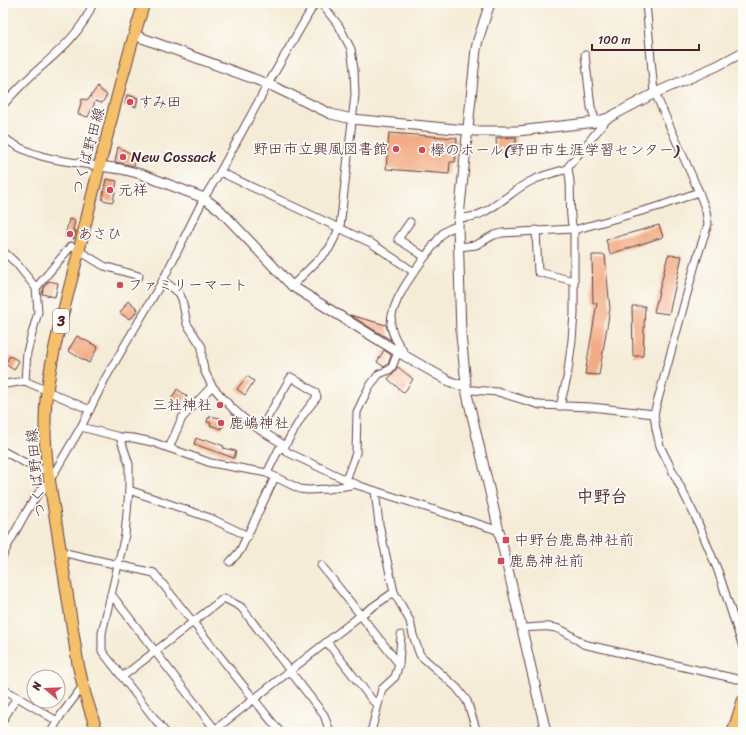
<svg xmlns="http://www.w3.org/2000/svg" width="746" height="735" font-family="Sriracha,'Klee One',sans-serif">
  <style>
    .building { fill: #f2ac85 }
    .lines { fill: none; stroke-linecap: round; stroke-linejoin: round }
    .minor-casing { stroke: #643e45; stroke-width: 9 }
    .tertiary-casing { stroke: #643e45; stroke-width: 11 }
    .primary-casing { stroke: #643e45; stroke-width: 13 }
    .minor { stroke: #fff; stroke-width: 7 }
    .tertiary { stroke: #fff; stroke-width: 9 }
    .primary { stroke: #f4c16a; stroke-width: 11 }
    .poi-dot { fill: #d1495b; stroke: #fdfcf7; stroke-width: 1.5 }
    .labels { text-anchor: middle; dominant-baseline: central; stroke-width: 3.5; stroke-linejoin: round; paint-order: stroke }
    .shield { fill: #fdfcf7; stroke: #806168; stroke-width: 1 }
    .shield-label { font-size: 14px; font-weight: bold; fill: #4a1f2b }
    .poi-label { font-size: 15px; fill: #4a1f2b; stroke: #fdfcf7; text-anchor: start }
    .street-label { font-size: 15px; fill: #4a1f2b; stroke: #fdfcf7 }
    .quarter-label { font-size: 17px; font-weight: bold; fill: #4a1f2b; stroke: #fdfcf7 }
  </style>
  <rect width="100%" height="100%" fill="#fdfcf7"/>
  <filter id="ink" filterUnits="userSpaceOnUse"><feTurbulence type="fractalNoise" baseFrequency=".025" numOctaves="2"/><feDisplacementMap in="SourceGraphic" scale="8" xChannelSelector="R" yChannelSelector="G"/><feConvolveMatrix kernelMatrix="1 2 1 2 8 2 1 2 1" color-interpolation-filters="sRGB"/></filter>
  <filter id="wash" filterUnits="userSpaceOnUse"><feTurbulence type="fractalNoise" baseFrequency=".012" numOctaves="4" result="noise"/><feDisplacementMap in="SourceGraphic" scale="16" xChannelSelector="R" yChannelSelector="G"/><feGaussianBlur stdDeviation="0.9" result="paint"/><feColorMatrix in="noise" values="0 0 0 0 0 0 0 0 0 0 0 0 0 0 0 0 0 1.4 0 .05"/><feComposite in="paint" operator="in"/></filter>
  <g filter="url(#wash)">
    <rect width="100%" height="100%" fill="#f5ecd7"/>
    <g id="blocks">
      <g class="building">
        <polygon points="98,86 98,88 107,95 102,103 95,101 93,108 92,108 88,117 78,114 82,99 88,100"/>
        <polygon points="127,95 138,98 136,107 125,104"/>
        <polygon points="389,133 457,138 455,162 450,162 449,174 386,169"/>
        <polygon points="516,137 516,147 508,148 509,152 497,152 496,138"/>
        <polygon points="118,147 134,155 133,158 136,158 134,166 115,162"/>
        <polygon points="106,179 117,181 113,202 102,200"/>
        <polygon points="69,219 75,221 73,231 76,231 74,239 65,237"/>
        <polygon points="659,225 663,237 610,254 606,240"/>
        <polygon points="592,255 605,255 610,309 599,375 585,374 597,303 593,303"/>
        <polygon points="668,255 682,256 669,314 654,312"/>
        <polygon points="49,281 58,283 55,297 42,294 44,287"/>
        <polygon points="128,301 136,307 135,308 138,309 132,318 131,317 129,319 120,313"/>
        <polygon points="632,306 645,306 643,356 633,356"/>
        <polygon points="350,315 386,325 391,340 374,330"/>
        <polygon points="77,336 98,347 89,363 68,351"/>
        <polygon points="384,350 391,355 391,356 388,364 384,367 377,362"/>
        <polygon points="10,356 19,361 14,370 5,364"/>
        <polygon points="398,367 413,379 404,393 388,379"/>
        <polygon points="247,376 254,381 245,395 237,389"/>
        <polygon points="177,389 187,396 179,410 169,403"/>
        <polygon points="210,416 224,419 223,422 225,422 223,427 221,427 221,429 210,425 211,423 207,422 208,418 210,418"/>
        <polygon points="196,438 204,441 205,439 224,446 223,448 236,451 234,458 194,444"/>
      </g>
    </g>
  </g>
  <g filter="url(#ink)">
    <use href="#blocks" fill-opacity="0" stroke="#643e45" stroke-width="1"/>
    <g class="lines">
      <g class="minor-casing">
        <g id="minor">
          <polyline points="646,3 654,93"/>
          <polyline points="585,55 591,107 596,122"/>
          <polyline points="655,93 699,192 706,211 708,224 696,261 654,414 656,429 660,446 696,518 718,571 743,647"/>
          <path d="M3,105c10,-11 20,-22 30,-31 24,-21 49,-41 60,-71"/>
          <path d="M3,137c28,22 62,24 96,29"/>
          <polyline points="220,172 371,243 414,272"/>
          <path d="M459,217c24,5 50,-25 70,-35 12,-6 26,-10 39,-13"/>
          <polyline points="410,222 398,239 425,257"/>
          <polyline points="536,230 538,272 574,281"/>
          <polyline points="574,230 660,206 699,192"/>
          <polyline points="459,247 476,245 494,235 502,233 572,229"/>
          <polyline points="3,251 17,264 36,288 38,312 27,352 25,381"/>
          <polyline points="163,280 179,293 182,299 187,324 202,347 202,358 204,370 212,386 233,409 249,423 281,443 287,452 357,485 500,531"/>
          <polyline points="292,286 329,249 340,227 355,95 354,70 351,49 339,26 321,3"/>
          <polyline points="36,288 71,246 104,266 139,276"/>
          <path d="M408,358c-6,-9 -16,-21 -17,-33 -1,-24 26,-57 40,-76 4,-5 8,-12 13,-17 5,-3 9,-5 14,-6"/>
          <polyline points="3,383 6,384 25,381 90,410"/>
          <polyline points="467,391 473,390 498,392 540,405 591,407 654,414"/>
          <path d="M560,406l7,-28 5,-38 2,-26v-84c-5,-7 -3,-37 -4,-47 0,-6 -2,-11 -2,-16l40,-49"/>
          <polyline points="81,427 120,437 133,438 152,442 211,463 267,473 300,489 308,490 328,489 356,484"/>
          <polyline points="260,430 291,377 315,392 317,397 303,415 286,444 283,446"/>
          <polyline points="120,437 129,464 129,490 125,535 102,633 102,651 165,732"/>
          <polyline points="169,448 182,418 212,386"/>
          <polyline points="3,451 35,468 48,471"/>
          <polyline points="267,473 279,449 284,448"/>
          <polyline points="346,480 356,453 357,412 369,387 379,374 389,370 392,367 398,352"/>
          <polyline points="129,490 210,518 248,536"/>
          <polyline points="375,491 379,524 394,592 410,621 413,635 420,655 457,688 467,701 477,732"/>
          <polyline points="61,552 154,573 280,732"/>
          <polyline points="3,556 8,545 25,514 37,495 50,480 81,427 105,379 163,280 204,198 220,172 268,84 315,3"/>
          <polyline points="230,562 240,551 275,477"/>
          <polyline points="321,565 399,664 395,677 382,689 371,732"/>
          <polyline points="111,594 217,732"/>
          <path d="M522,628c9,0 19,-2 28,-1 12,1 24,10 33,17l154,35h6"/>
          <polyline points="327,642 373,701 378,704"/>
          <polyline points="399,664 401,635"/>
          <polyline points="122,677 224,598 241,607 324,715 330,732"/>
          <polyline points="3,689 17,697"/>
          <polyline points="3,720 17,697 57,721"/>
          <polyline points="51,732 61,715 83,686"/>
          <polyline points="212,732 361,615 394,592"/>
        </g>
      </g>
      <g class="tertiary-casing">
        <g id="tertiary">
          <polyline points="490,3 478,40 476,49 458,226 461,335 467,394 546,732"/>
          <polyline points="134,35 268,84 331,114 352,119 476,131 518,131 596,122 608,118 655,93 717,66 743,52"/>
          <polyline points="99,166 121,169 141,174 204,198 220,210 292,286 398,352 447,380 456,384 466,386"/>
        </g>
      </g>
      <g class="primary-casing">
        <g id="primary">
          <path d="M97,732l-12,-38 -7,-30 -30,-193c-3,-24 -4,-48 -2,-72 6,-52 22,-103 34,-153 20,-82 39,-163 64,-243"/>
          <polyline points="733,732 743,701"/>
        </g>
      </g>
      <use href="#minor" class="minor"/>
      <use href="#tertiary" class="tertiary"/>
      <use href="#primary" class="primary"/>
    </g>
  </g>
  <g class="poi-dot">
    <circle cx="130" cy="102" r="4"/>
    <circle cx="396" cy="149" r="4"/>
    <circle cx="422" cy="150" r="4"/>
    <circle cx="123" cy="157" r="4"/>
    <circle cx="110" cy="190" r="4"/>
    <circle cx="70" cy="234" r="4"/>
    <circle cx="120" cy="285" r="4"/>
    <circle cx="220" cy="405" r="4"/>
    <circle cx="221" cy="423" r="4"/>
    <rect x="502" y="536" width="8" height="8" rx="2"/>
    <rect x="497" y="557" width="8" height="8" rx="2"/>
  </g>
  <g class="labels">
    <rect class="shield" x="53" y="309" width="16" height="24" rx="3"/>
    <g class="shield-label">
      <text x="61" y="321">3</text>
    </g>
    <g class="poi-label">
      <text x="138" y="102">すみ田</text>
      <text x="388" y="149" text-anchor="end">野田市立興風図書館</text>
      <text x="430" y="150">欅のホール(野田市生涯学習センター)</text>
      <text x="131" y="157">New Cossack</text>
      <text x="118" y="190">元祥</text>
      <text x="78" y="234">あさひ</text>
      <text x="128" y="285">ファミリーマート</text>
      <text x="212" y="405" text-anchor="end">三社神社</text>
      <text x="229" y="423">鹿嶋神社</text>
      <text x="514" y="540">中野台鹿島神社前</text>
      <text x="509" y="561">鹿島神社前</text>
    </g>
    <g class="street-label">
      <text transform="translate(88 151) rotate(-75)">つくば野田線</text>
      <text transform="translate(36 473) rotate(-96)">つくば野田線</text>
    </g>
    <g class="quarter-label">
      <text x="602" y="496">中野台</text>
    </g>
  </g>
  <rect width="746" height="735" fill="none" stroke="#fdfcf7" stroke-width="16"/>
  <g transform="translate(46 689) rotate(289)"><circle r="19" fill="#fdfcf7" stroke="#b5a4a5"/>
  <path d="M0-3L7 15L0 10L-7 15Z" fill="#d1495b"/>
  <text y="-6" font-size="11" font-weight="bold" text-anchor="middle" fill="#4a1f2b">N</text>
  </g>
  <path d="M592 44v6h107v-6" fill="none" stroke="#4a1f2b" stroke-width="2"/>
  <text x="598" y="44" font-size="12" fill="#4a1f2b" stroke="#fdfcf7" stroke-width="3" paint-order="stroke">100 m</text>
</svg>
